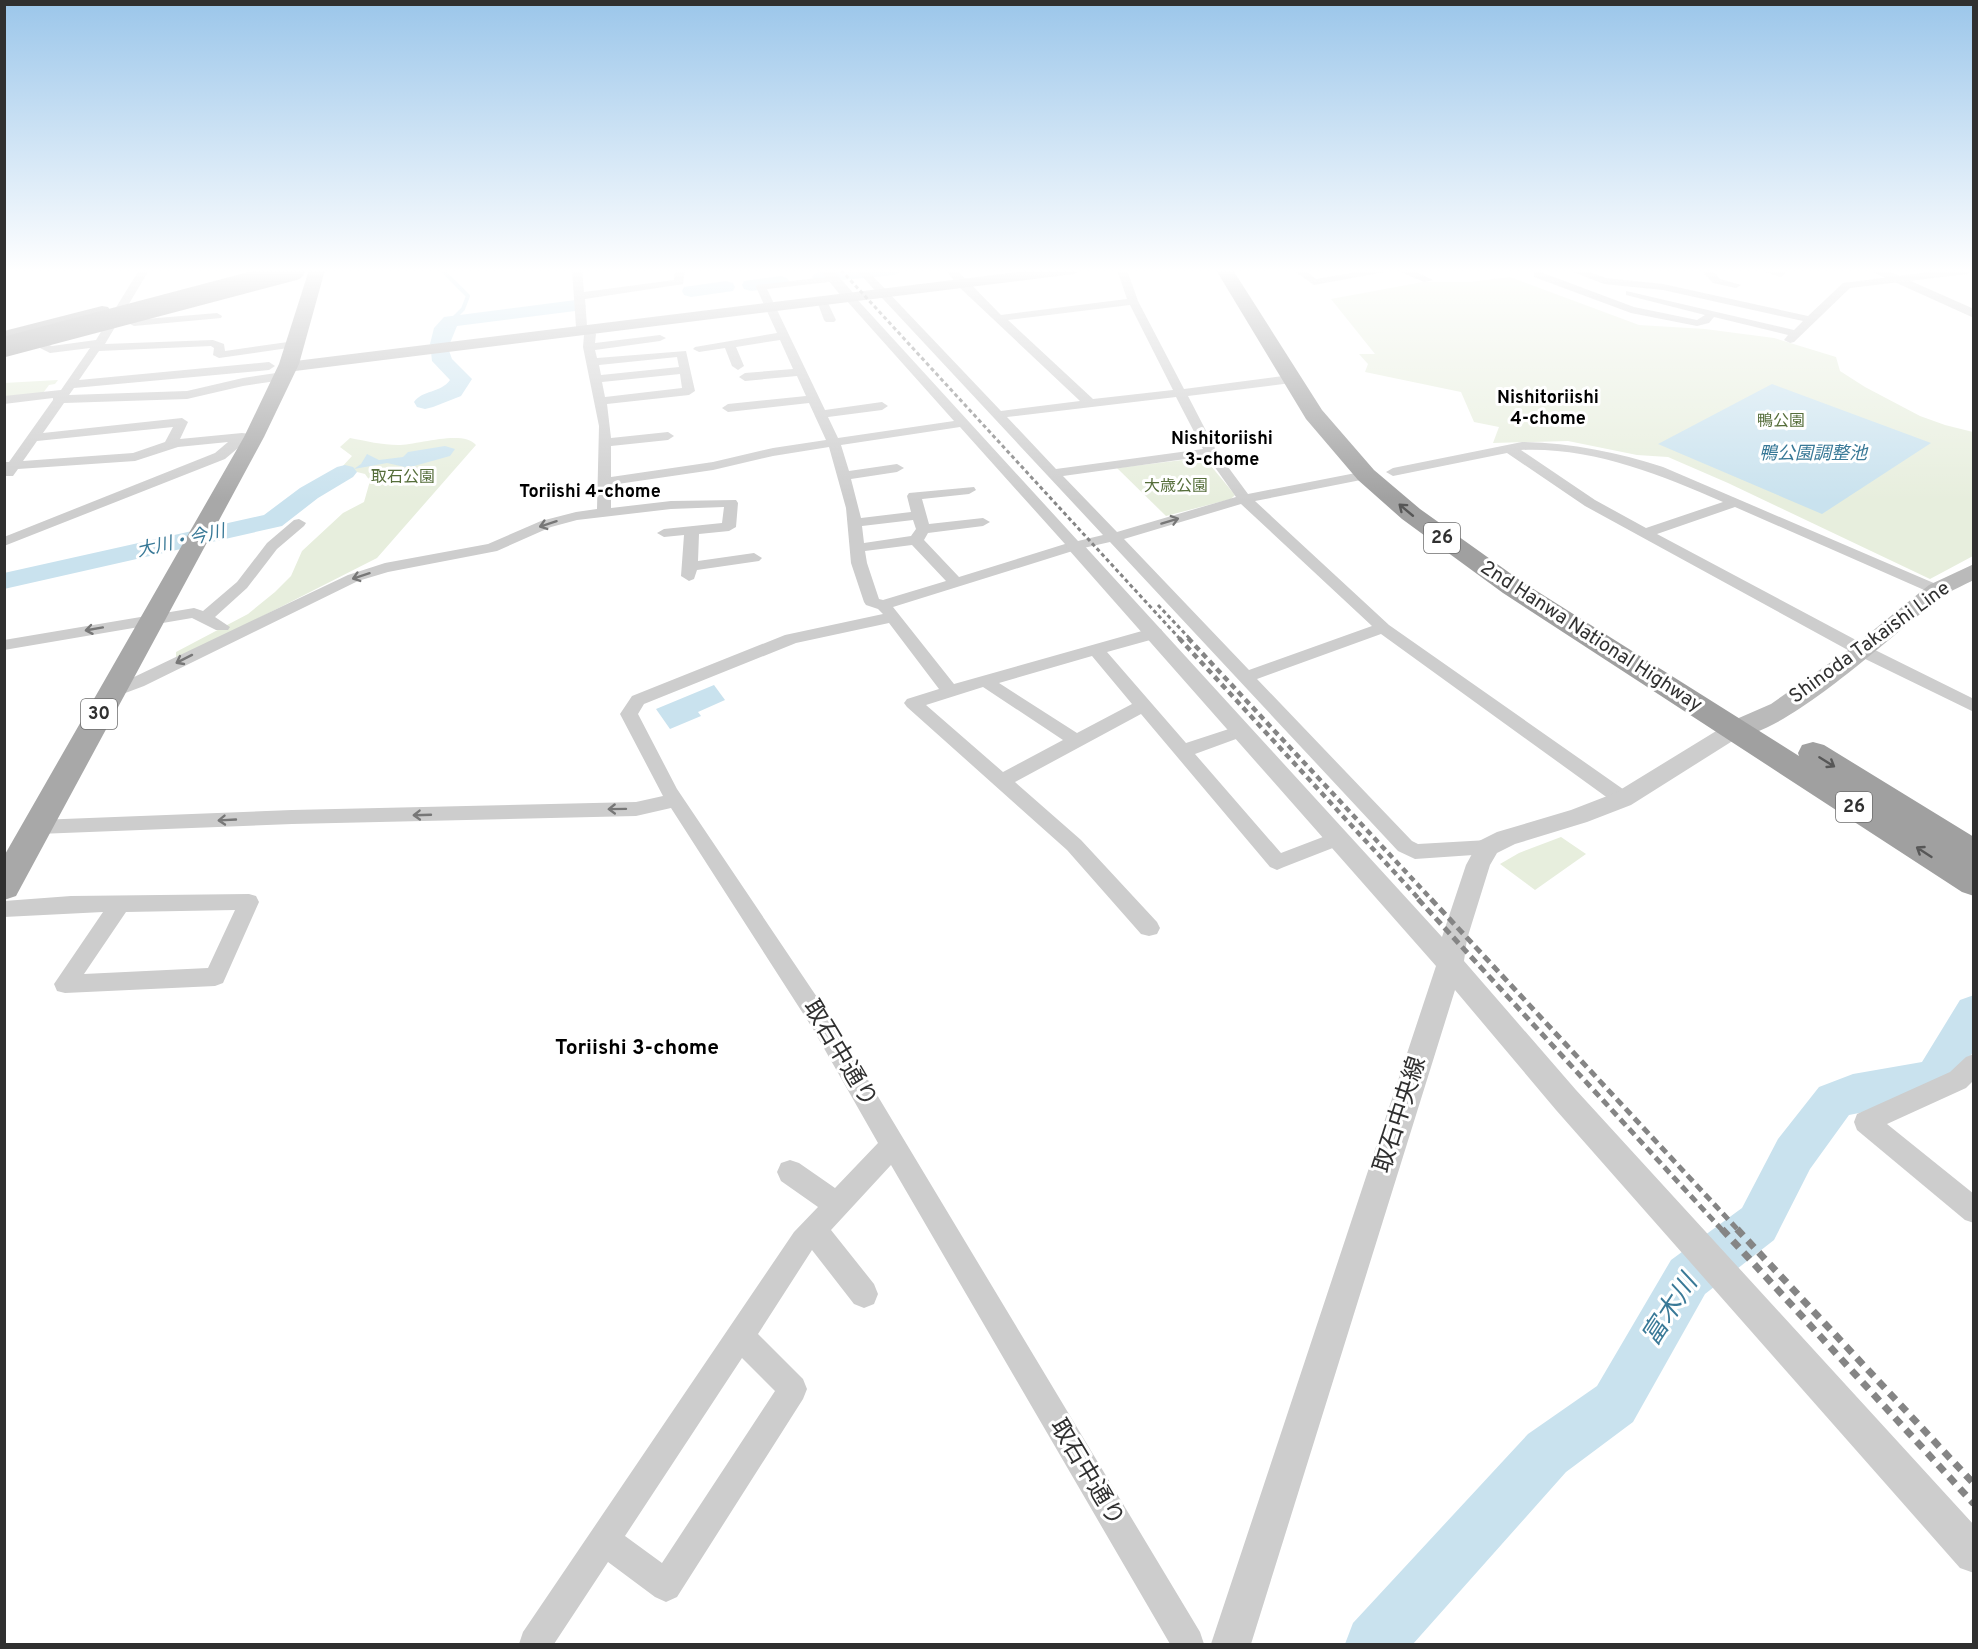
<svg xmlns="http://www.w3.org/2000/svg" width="1978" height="1649" font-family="Overpass,'Noto Sans JP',sans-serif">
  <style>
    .green { fill: #e7eedd }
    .water { fill: #c9e2ee }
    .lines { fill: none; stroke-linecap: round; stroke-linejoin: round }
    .stream { stroke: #c9e2ee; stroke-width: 4 }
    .river { fill: #c9e2ee; fill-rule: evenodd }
    .minor { fill: #cdcdcd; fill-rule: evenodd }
    .tertiary { fill: #cdcdcd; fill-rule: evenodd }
    .secondary { fill: #bababa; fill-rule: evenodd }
    .primary { fill: #a8a8a8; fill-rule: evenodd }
    .trunk { fill: #a0a0a0; fill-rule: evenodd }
    .rail-far3 { stroke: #858585; stroke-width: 3; stroke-dasharray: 4 3; stroke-linecap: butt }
    .rail-far2 { stroke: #858585; stroke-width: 4.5; stroke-dasharray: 6 4.5; stroke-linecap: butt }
    .rail-far1 { stroke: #858585; stroke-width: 5; stroke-dasharray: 8 5; stroke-linecap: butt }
    .rail { stroke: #858585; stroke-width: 7; stroke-dasharray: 9 7; stroke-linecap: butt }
    .trunk-bridge { stroke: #a0a0a0; stroke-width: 20 }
    .oneway { stroke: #575757 }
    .oneway2 { stroke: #777 }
    .labels { text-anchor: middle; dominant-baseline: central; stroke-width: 6; stroke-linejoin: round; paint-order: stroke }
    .far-park-label { font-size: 16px; fill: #566e3b; stroke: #fff }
    .far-neighbourhood-label { font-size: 18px; font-weight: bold; fill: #000; stroke: #fff }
    .far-water-label { font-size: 18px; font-style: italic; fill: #397997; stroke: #fff }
    .shield { fill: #fff; stroke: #6e6e6e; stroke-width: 1.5 }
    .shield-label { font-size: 18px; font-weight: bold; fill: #303030 }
    .street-label { font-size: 20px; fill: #303030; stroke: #fff }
    .neighbourhood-label { font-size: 21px; font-weight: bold; fill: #000; stroke: #fff }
    .near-street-label { font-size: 24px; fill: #303030; stroke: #fff }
    .near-water-label { font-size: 26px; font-style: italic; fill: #397997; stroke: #fff }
  </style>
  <rect width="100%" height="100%" fill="#fff"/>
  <g class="green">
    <polygon points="1510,277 1639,325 1705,329 1774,338 1836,357 1840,371 1865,387 1920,416 1945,425 1973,432 1973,556 1930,579 1728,483 1668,457 1637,455 1568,441 1493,443 1499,427 1474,422 1461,392 1365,372 1368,364 1359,354 1375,354 1331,299 1423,282 1470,282"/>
    <polygon points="58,380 55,384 49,385 43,393 5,397 4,383"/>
    <path d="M350,438c16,3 32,7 48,7 19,0 65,-16 78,0l-99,113 -201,102v-8l72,-38 27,-22 16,-16 11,-25 41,-38 21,-11 6,-21 -5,-7 -24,-6 11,-12 -12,-9z"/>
    <polygon points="1199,458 1206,460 1235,495 1231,499 1166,516 1117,468"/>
    <polygon points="1561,837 1586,854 1535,890 1500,864 1519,853"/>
  </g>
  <g class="water">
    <polygon points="1772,384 1931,443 1822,514 1658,444"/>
    <polygon points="445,446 455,449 450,456 414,466 405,467 387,463 354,469 361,464 367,454 379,460 403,457 408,452"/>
    <polygon points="714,685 725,700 698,712 701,716 670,729 656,709"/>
  </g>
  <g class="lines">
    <polyline class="stream" points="442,270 468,296 463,309 451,321"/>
    <g class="river">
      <polygon points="833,270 904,270 895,275 821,282 815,281 812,277 815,273"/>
      <polygon points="781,276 787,278 790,282 787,286 751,291 744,289 742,285 744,281"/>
      <polygon points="726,281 733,283 735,287 733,291 691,297 684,295 682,291 684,287"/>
      <path d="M576,300l7,2 3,4 -3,4 -126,16 -9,22 4,11 20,20 -11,17 -28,11 -8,2 -8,-2 -3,-5c8,-12 27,-9 36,-22l-18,-19 -1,-9 2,-4 -3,-4 4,-16 10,-11z"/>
      <polygon points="345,465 353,467 357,472 353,477 318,498 282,526 4,589 4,573 264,515 300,488 337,467"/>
      <polygon points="1974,995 1974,1050 1950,1092 1935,1098 1849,1115 1810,1169 1774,1240 1705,1294 1633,1422 1566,1472 1413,1644 1345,1644 1353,1623 1528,1434 1597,1386 1671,1260 1742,1208 1778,1139 1819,1087 1853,1074 1922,1062 1960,1000"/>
    </g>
    <g class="minor">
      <path d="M139,270h10l-44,74 108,-4 11,4 1,7 70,-10 6,3 -6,3 -76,11 -6,-3 1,-7 -3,-2 -112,5 -20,29 190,-18 6,4 -6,4 -195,18 -5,7 118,-4 56,-13 40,-6 6,4 -6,4 -40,6 -56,13 -123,4 -21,30 139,-15 6,4 -8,17 62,-6 8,1 1,3 -26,22 -221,87v-9l211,-84 13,-11 -50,5 -43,14 -117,8 -5,7h-9v-14h5l44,-62v-2l-49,6v-8l57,-6 29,-42 -40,5 -16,-8 6,-3 12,4 44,-6zM173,427l-8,15 -32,11 -110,8 14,-20z"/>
      <path d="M572,270h10l2,22 90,-12 1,-10h10l-2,14 -98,15 2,27 9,8 -1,9 65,-8 6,3 -6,3 -65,9 2,8 89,-7 9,40 -6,4 -82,9 4,34 57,-6 6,4 -6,4 -57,6v31l102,-15 60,-14 53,-8 -17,-37 -81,9 -6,-4 6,-4 78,-8 -9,-20 -52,5 -6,-4 6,-4 48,-4 -13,-29 -44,7 8,19 -6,4 -6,-4 -7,-18 -26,4 -6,-3 2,-2 82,-14 -21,-46 1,-2 77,-9 4,1v4l-71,8 58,121 57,-8 6,4 -6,4 -54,7 10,21 116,-17 -108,-121v-4h8l224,245 25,-6 -247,-265h11l134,141 79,-10 -122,-115 -12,-16h11l44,45 126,-16 -10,-29h10l11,31 46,88 107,-14 6,4 -6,4 -103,13 29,56 31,42 118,-23 5,1 2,3 -2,3 -116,23 134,124 241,169 3,5 -3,5 -7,2 -7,-2 -235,-170 -124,45 155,162 6,3 70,-4 7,2 3,5 -3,5 -7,2 -73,5 -17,-8 -288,-309 -31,7 -186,58 61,77 195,-55h12l2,4 -2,4 -54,15 79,91 55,-18 6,2 3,4 -3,4 -52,19 86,99 55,-21 7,2 3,5 -3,5 -59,23 -7,3 -7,-3 -129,-153 -126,68 66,58 76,82 3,6 -3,6 -8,2 -8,-2 -74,-84 -160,-143 -3,-4 3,-4 32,-10 -50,-66 -93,20 -152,61 -6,10 39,75 152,226 371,617 4,12h-34l-279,-479 -60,65 43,54 4,10 -4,10 -10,4 -10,-4 -42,-54 -54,84 45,45 4,10 -4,10 -126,198 -11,5 -11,-5 -47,-35 -54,82h-35l4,-12 271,-400 24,-25 -37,-26 -4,-9 4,-9 9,-3 9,3 36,25 43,-45 -65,-114 -142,-221 -35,8 -344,8 -254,10 -7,-2 -3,-5 3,-5 7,-2 254,-10 344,-8 27,-6 -43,-82 12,-18 153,-61 98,-21 -5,-5 -12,-4 -2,-3 -13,-39 -5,-55 -17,-61 -56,9 -60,14 -102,15v23l60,-7 65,-1 2,3 -2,24 -7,4 -30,3 -1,27 56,-8 8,5 -3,3 -62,9 -3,9 -5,2 -8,-5 3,-41 -20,2 -7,-4 7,-4 58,-6 2,-16 -53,2 -94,11 -26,7 -54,24 -109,21 -30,9 -214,105 -32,12 -6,-2 -3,-4 3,-4 26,-10 216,-103 37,-12 103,-19 53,-23 35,-9 21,-3 2,-83 -16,-79 1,-12 -8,-8zM1130,305l43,85 -80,9 -85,-79zM677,357l2,10 -78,8 -2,-10zM680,374l2,14 -77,9 -3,-15zM1176,397l27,52 -147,20 -49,-52zM960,427l105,117 -106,33 -35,-37 4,-7 55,-7 7,-4 -7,-4 -54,6 -7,-25 47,-5 7,-4 -2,-3 -65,6 -2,3 4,16 -50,6 -10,-39 46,-7 7,-4 -7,-4 -48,7 -8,-26zM1207,456l29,41 -119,35 -54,-56zM1241,504l131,122 -123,44 -125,-131zM913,520l3,9 -5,7 -47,7 -2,-17zM912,545l34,36 -63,19 -4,-1 -12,-36 -2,-12zM1092,656l40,48 -55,29 -78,-50zM983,687l80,53 -60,32 -77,-67zM742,1358l33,33 -113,172 -37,-27z"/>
      <polygon points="1293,270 1305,270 1316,279 1368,270 1396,270 1314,285"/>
      <polygon points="1396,270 1412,270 1433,280 1424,282"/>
      <polygon points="1534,270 1548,270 1543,273 1634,307 1697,320 1705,315 1626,295 1626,291 1794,330 1803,321 1663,290 1604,284 1568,270 1584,270 1606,278 1663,284 1808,316 1843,283 1945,270 1972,271 1967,274 1850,288 1794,342 1790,343 1784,340 1788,335 1714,317 1709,323 1697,326 1631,313 1534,277"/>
      <polygon points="1701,270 1712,270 1720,279 1741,285 1736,288 1713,283"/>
      <polygon points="1759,270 1789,270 1781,277"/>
      <polygon points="822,298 827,301 836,320 834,322 826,322 824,320 817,301"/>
      <polygon points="217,313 222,316 221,318 134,326 128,323 134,320"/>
      <path d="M1522,442c49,1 95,10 141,25l280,120 2,3 -2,3h-12l-196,-86 -78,27 212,113 105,52v13l-117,-57 -272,-149 -78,-53 -114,23 -7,-4 7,-4zM1521,450c72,-3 137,24 202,52l-77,26 -51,-28z"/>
      <polygon points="299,519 306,523 304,526 277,549 247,588 215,617 230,627 228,630 216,630 192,618 4,650 4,640 194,608 203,611 237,582 267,543 294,520"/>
      <path d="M249,894l7,2 3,6 -36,81 -8,3 -150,7 -8,-2 -3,-7 49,-72 -99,5v-16l67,-5zM235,910l-27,58 -124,6 42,-62z"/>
      <polygon points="1974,1054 1974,1080 1966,1088 1887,1124 1974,1194 1974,1223 1965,1220 1857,1130 1854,1122 1857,1114 1950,1072 1966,1057"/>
    </g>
    <g class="tertiary">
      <polygon points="820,270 833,270 855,295 857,298 855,301 845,301"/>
      <polygon points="1868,270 1886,270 1974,309 1974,318"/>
      <polygon points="1075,541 1081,542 1442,937 1466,865 1479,841 1497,832 1571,810 1615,793 1726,725 1734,723 1742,725 1745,730 1742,735 1631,805 1587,822 1515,844 1497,853 1490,865 1467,939 1464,961 1576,1090 1974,1525 1974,1573 1960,1568 1556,1110 1455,990 1251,1644 1211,1644 1436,966 1069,550 1066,546 1069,542"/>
    </g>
    <g class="secondary">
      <polygon points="1034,270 1081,270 1074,274 287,372 281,371 278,367 281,363 287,362"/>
      <path d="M1974,564v16c-10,5 -20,9 -29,15 -43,29 -171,155 -220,141l-4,-6 4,-6 46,-20 83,-58 75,-61z"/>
    </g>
    <g class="primary">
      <polygon points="309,270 325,270 299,364 264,437 16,896 4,900 4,856 244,437 279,364"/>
      <polygon points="102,306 108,307 111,311 108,315 4,342 4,331"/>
    </g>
    <polygon class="trunk" points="1216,270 1233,270 1322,410 1374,470 1420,509 1521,581 1799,756 1798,753 1802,745 1813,742 1824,745 1974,837 1974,896 1962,892 1503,593 1402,519 1358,480 1306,419"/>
    <g class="rail-far3">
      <polyline points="841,270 1180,639"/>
      <polyline points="1158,605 1190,639"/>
    </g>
    <g class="rail-far2">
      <polyline points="1179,638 1420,900"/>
      <polyline points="1188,638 1432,900"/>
    </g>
    <g class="rail-far1">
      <polyline points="1418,899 1723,1231"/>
      <polyline points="1431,899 1739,1231"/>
    </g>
    <g class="rail">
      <polyline points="1722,1229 1974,1504"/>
      <polyline points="1737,1229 1974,1484"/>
    </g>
    <polyline class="trunk-bridge" points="4,347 295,270"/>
  </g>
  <defs><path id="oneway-shaft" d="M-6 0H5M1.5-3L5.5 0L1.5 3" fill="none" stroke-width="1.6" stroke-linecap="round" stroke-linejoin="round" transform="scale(1.5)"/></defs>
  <g class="oneway">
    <use href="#oneway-shaft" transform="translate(1406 510) rotate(-140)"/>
    <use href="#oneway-shaft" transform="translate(1827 762) rotate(32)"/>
    <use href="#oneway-shaft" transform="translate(1924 852) rotate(-147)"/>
  </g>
  <g class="oneway2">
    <use href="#oneway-shaft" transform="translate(1170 521) rotate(-17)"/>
    <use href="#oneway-shaft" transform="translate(548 524) rotate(162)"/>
    <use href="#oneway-shaft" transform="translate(361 576) rotate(162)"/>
    <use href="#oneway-shaft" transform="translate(94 629) rotate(170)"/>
    <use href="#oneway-shaft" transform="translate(184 659) rotate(153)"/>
    <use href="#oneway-shaft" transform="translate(617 809) rotate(179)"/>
    <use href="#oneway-shaft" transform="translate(422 815) rotate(178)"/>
    <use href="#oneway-shaft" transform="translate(227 820) rotate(177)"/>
  </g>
  <linearGradient id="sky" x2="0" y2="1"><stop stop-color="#9bc6ea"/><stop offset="0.54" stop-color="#fff"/><stop offset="1" stop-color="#fff" stop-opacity="0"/></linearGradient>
  <rect width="1978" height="501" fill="url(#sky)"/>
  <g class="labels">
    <g class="far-park-label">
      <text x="1781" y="422">鴨公園</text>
      <text x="403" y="478">取石公園</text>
      <text x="1176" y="487">大歳公園</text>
    </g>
    <g class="far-neighbourhood-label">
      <text x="1548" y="398">Nishitoriishi<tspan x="1548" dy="21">4-chome</tspan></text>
      <text x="1222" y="439">Nishitoriishi<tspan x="1222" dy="21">3-chome</tspan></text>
      <text x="590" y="492">Toriishi 4-chome</text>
    </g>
    <g class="far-water-label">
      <text x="1813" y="454">鴨公園調整池</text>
      <text transform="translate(181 542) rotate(-13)">大川・今川</text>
    </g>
    <g class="shield">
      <rect x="1424" y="523" width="36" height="30" rx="4.5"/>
      <rect x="81" y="699" width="36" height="30" rx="4.5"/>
      <rect x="1836" y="792" width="36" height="30" rx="4.5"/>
    </g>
    <g class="shield-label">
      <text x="1442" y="538">26</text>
      <text x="99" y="714">30</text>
      <text x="1854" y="807">26</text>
    </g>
    <g class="street-label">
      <text transform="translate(1591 637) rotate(33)">2nd Hanwa National Highway</text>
      <text transform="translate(1870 643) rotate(-36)">Shinoda Takaishi Line</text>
    </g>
    <g class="neighbourhood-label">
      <text x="637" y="1048">Toriishi 3-chome</text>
    </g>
    <g class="near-street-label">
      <text transform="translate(839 1054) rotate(59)">取石中通り</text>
      <text transform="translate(1401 1115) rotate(-72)">取石中央線</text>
      <text transform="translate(1086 1473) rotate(59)">取石中通り</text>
    </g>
    <g class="near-water-label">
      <text transform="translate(1671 1311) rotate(-57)">富木川</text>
    </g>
  </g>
  <rect width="1978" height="1649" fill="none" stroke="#303030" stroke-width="12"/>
</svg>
